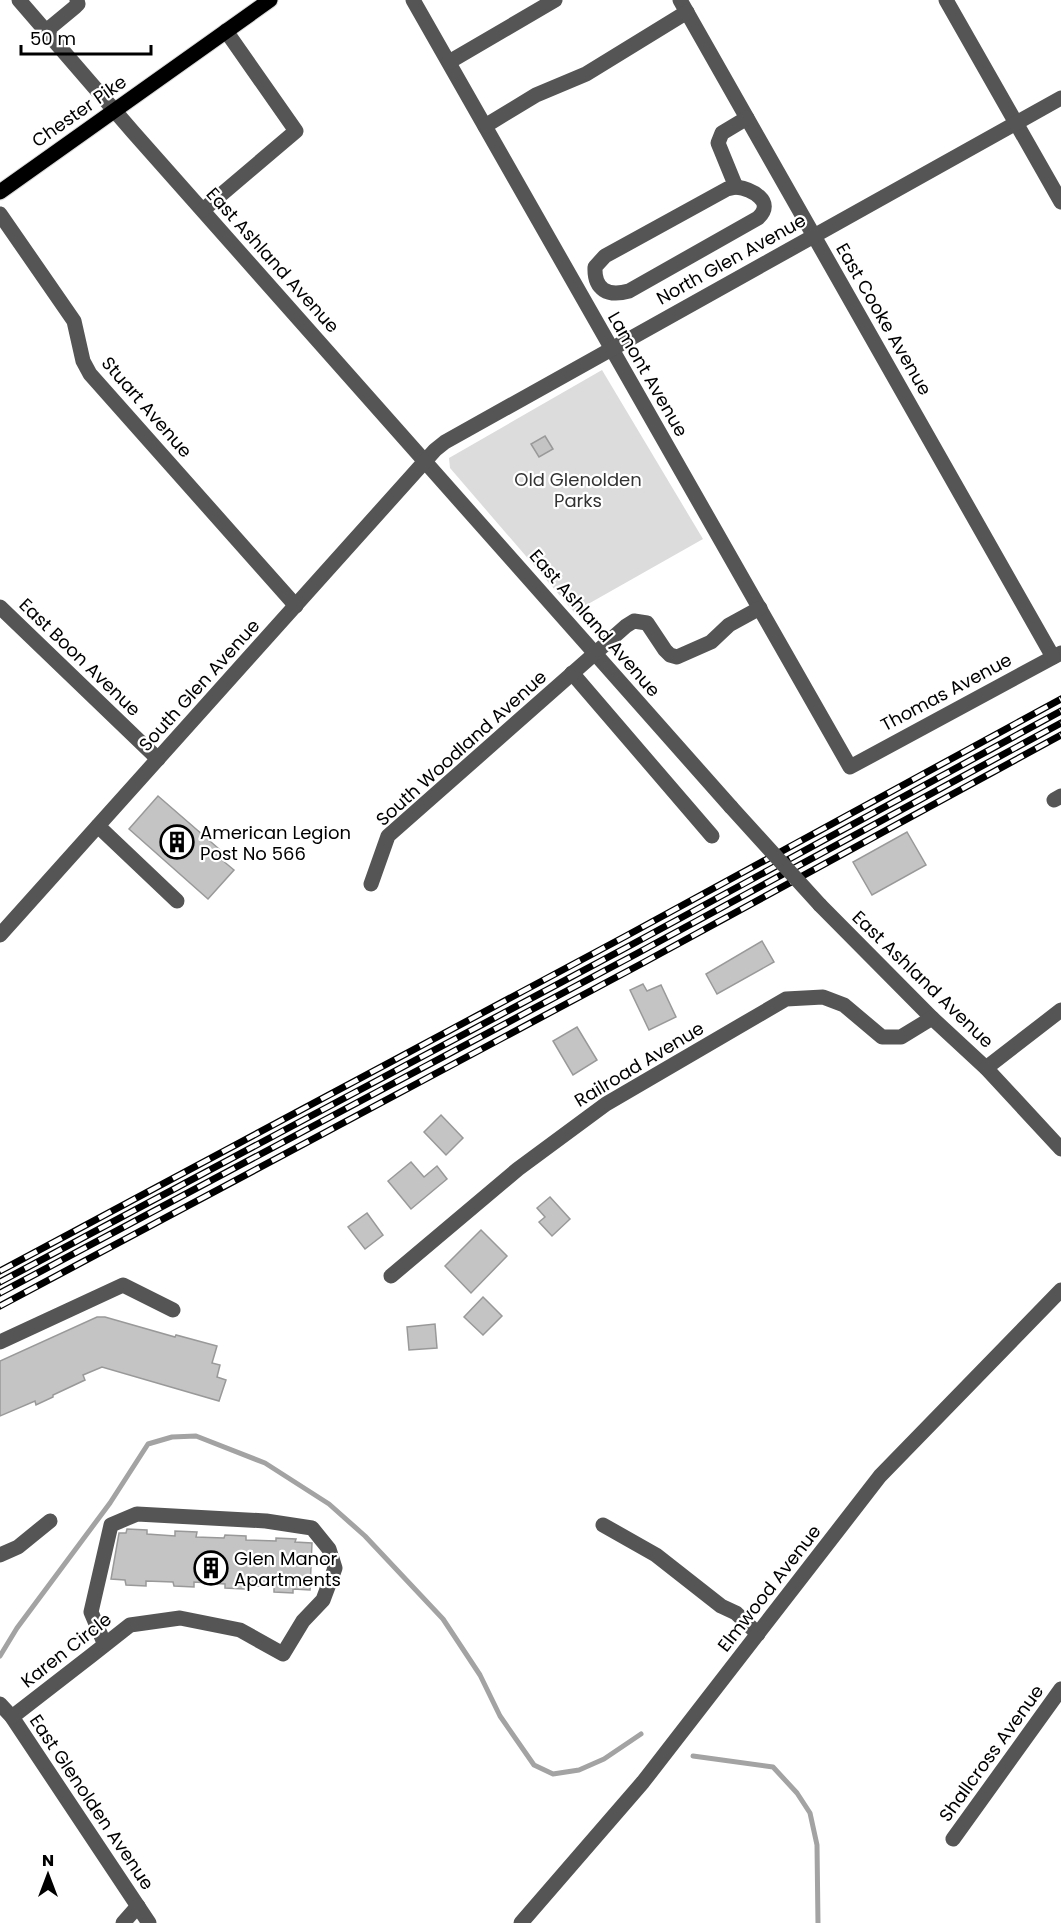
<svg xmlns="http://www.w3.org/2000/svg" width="1061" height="1923" font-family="Poppins,sans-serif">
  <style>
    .green { fill: #dcdcdc }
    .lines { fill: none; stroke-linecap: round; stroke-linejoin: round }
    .stream { stroke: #a3a3a3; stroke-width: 5 }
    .building { fill: #c4c4c4; stroke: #999; stroke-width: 1.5 }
    .major-casing { stroke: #dbdbdb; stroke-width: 17 }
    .minor { stroke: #555; stroke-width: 15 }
    .major { stroke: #000; stroke-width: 15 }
    .rail-casing { stroke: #000; stroke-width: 7 }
    .rail { stroke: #fff; stroke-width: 4.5; stroke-dasharray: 14; stroke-linecap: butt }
    .minor-bridge { stroke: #555; stroke-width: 15 }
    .labels { text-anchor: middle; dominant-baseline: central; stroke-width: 4.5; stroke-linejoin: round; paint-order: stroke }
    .street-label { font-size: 18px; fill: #000; stroke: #fff }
    .park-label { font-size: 18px; fill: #333; stroke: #fff }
    .poi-label { font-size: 18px; fill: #000; stroke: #fff; text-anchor: start }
  </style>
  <rect width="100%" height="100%" fill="#fff"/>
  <polygon class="green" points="602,370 703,539 574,612 450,468 449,458"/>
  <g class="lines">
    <g class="stream">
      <polyline points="0,1656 17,1628 110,1503 148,1444 172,1437 196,1436 265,1463 329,1504 365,1536 443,1619 480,1675 500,1716 534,1765 553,1774 579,1770 604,1759 641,1734"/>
      <polyline points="693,1756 773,1767 797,1793 810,1813 817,1845 818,1923"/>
    </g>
  </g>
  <g class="building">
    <polygon points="545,436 553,449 539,457 531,444"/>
    <polygon points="158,796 226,855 222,860 234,870 208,899 129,829"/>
    <polygon points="907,832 926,865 872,895 853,862"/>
    <polygon points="762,941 774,962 717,994 706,974"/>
    <polygon points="643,984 647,991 661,985 676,1017 649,1030 630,990"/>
    <polygon points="577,1027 597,1060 573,1075 553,1041"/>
    <polygon points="441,1115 463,1138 446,1155 424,1132"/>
    <polygon points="411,1162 424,1177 437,1166 447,1179 411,1209 388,1181"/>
    <polygon points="550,1197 570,1219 552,1236 539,1222 545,1217 537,1208"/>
    <polygon points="367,1213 383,1235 365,1249 348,1227"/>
    <polygon points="481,1230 507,1256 471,1293 445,1266"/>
    <polygon points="483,1297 502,1316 483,1335 464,1317"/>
    <polygon points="97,1317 105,1317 175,1337 176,1335 217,1346 212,1363 220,1365 217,1377 226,1380 219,1401 102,1367 83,1375 85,1380 53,1395 53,1397 36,1405 35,1401 0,1416 0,1361"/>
    <polygon points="435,1324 437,1348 409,1350 407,1327"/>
    <polygon points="127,1529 147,1530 147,1534 175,1536 175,1531 197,1532 196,1537 224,1538 225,1535 246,1536 246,1540 276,1541 276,1538 296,1539 295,1542 312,1543 310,1590 293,1589 293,1593 274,1592 274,1587 244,1585 244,1589 225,1588 225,1584 194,1582 194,1587 174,1586 173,1582 146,1581 146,1586 126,1585 125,1580 111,1579 119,1533 126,1533"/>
  </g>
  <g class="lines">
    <g class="major-casing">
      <polyline id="major" points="0,192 270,0"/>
    </g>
    <g class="minor">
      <polyline points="19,0 133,132 731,807"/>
      <polyline points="413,0 850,767 1061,653"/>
      <polyline points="680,0 1053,657"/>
      <polyline points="946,0 1061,202"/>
      <polyline points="46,31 75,7 78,4 77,0"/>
      <polyline points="449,62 555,0"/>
      <polyline points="485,126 536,95 586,74 687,12"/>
      <path d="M736,187c15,2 40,14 22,31l-129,73c-21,6 -35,-1 -34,-24l10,-11 122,-67z"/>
      <polyline points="736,187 718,143 722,133 747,118"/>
      <polyline points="203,210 296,131 226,31"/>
      <polyline points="0,214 74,321 83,361 90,374 296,606"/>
      <polyline points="0,607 158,759"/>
      <polyline points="572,673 712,836"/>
      <polyline points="1054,800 1061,796"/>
      <polyline points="98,826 177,901"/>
      <polyline points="371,884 388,836 626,626 634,621 647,623 665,650 670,655 677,657 711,642 729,625 760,608"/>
      <polyline points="820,905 932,1018 986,1068 1061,1149"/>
      <polyline points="0,935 435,450 445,442 1061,98"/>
      <polyline points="986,1068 1061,1010"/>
      <polyline points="391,1276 518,1169 606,1104 786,999 823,997 844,1005 882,1037 901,1037 932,1018"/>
      <polyline points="0,1342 123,1285 173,1310"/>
      <polyline points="603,1525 656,1555 721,1606 736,1613 758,1634"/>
      <polyline points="0,1555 18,1547 50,1521"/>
      <polyline points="0,1704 12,1717 149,1923"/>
      <polyline points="12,1717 92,1655 130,1625 180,1618 240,1630 283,1654 303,1621 323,1600 335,1568 329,1549 312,1528 266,1521 137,1514 111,1525 91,1612 105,1645"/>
      <polyline points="953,1839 1061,1689"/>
      <polyline points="123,1923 138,1906"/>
      <polyline points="521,1923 643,1782 880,1476 1061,1290"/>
    </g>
    <use href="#major" class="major"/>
    <g class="rail-casing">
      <g id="rail">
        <polyline points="0,1271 626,936 1061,699"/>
        <polyline points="0,1282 631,945 1061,711"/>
        <polyline points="0,1293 636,954 1061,723"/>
        <polyline points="0,1306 641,964 1061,735"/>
      </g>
    </g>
    <use href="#rail" class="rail"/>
    <polyline class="minor-bridge" points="731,807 820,905"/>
  </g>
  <defs>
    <g id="building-ring" transform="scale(1.725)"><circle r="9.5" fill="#fff" stroke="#000" stroke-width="1.5"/><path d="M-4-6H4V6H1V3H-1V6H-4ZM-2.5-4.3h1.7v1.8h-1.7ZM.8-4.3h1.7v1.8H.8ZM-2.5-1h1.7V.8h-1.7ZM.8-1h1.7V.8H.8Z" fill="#000"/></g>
  </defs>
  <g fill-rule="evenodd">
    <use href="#building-ring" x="177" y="842"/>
    <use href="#building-ring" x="211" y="1568"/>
  </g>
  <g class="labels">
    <g class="street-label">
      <text transform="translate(79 111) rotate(-35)">Chester Pike</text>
      <text transform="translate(731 259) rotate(-29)">North Glen Avenue</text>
      <text transform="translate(273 260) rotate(48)">East Ashland Avenue</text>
      <text transform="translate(884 319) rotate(60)">East Cooke Avenue</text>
      <text transform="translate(648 374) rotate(60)">Lamont Avenue</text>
      <text transform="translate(147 407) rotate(49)">Stuart Avenue</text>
      <text transform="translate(595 623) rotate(49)">East Ashland Avenue</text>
      <text transform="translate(80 657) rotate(44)">East Boon Avenue</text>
      <text transform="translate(199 685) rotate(-48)">South Glen Avenue</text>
      <text transform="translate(946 692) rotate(-28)">Thomas Avenue</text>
      <text transform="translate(461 748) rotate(-42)">South Woodland Avenue</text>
      <text transform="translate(923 979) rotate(44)">East Ashland Avenue</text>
      <text transform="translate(639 1064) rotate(-31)">Railroad Avenue</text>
      <text transform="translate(769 1588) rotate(-52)">Elmwood Avenue</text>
      <text transform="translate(66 1650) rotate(-38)">Karen Circle</text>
      <text transform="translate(991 1753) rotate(-54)">Shallcross Avenue</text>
      <text transform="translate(92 1802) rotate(56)">East Glenolden Avenue</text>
    </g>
    <g class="park-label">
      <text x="578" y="479">Old Glenolden<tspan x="578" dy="21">Parks</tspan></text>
    </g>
    <g class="poi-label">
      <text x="200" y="832">American Legion<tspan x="200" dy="21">Post No 566</tspan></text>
      <text x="234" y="1558">Glen Manor<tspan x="234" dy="21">Apartments</tspan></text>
    </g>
  </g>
  <g transform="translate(48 1875)" stroke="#ffffff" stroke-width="4.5" paint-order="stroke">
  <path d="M0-4.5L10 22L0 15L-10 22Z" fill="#000000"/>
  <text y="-9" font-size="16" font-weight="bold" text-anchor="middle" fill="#000000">N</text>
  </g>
  <path d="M21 45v9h130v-9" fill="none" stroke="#000000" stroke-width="3"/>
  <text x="30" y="45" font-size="18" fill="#000000" stroke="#ffffff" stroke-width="4.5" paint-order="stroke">50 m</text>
</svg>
